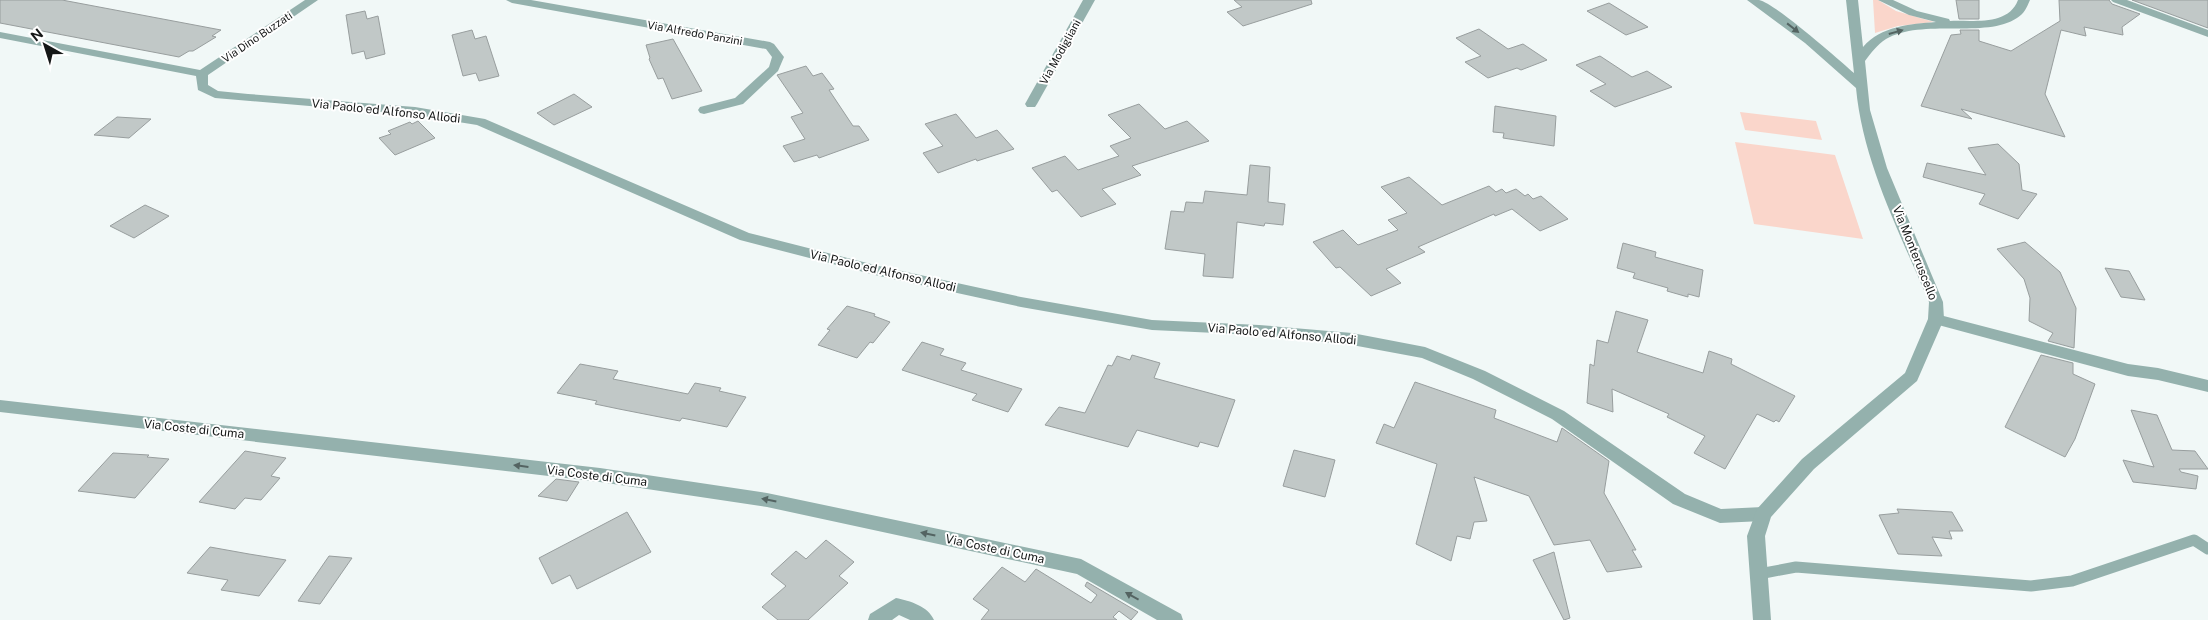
<svg xmlns="http://www.w3.org/2000/svg" width="2208" height="620" font-family="'Public Sans',sans-serif">
  <style>
    .green { fill: #fad6cb }
    .building { fill: #c1c8c7; stroke: #989e9e }
    .lines { fill: none; stroke-linecap: round; stroke-linejoin: round }
    .service { stroke: #94b1ad; stroke-width: 11 }
    .minor { fill: #94b1ad; fill-rule: evenodd }
    .tertiary { fill: #94b1ad; fill-rule: evenodd }
    .oneway { fill: #546462 }
    .labels { text-anchor: middle; dominant-baseline: central; stroke-width: 4; stroke-linejoin: round; paint-order: stroke }
    .far-street-label { font-size: 11px; fill: #151717; stroke: #fff }
    .street-label { font-size: 12px; fill: #151717; stroke: #fff }
  </style>
  <rect width="100%" height="100%" fill="#f1f8f7"/>
  <g class="green">
    <polygon points="1873,0 1878,0 1896,11 1934,22 1898,26 1875,33"/>
    <polygon points="1740,112 1816,121 1822,140 1745,130"/>
    <polygon points="1735,142 1835,155 1863,239 1754,224"/>
  </g>
  <g class="building">
    <polygon points="0,0 62,0 221,30 212,36 216,37 193,51 189,51 179,57 0,23"/>
    <polygon points="1234,0 1311,0 1312,4 1243,26 1227,12 1242,7"/>
    <polygon points="1956,0 1979,0 1979,19 1959,19"/>
    <polygon points="2059,0 2109,0 2112,4 2140,14 2122,27 2123,35 2084,27 2086,36 2061,30 2045,94 2065,137 1961,109 1972,119 1921,106 1951,35 1961,34 1960,30 1979,30 1979,41 2011,51 2060,21"/>
    <polygon points="2132,0 2208,0 2208,28"/>
    <polygon points="1609,3 1648,27 1626,35 1587,11"/>
    <polygon points="365,11 367,19 378,16 385,54 366,59 364,51 352,54 346,15"/>
    <polygon points="1479,29 1508,49 1523,44 1547,60 1521,70 1517,68 1488,78 1465,62 1481,56 1456,38"/>
    <polygon points="472,30 475,39 486,36 499,76 479,81 476,73 463,76 452,35"/>
    <polygon points="673,39 702,91 672,99 663,78 658,79 649,59 650,58 646,45"/>
    <polygon points="1600,56 1632,77 1647,71 1672,87 1615,107 1590,91 1606,84 1576,65"/>
    <polygon points="806,66 813,76 822,73 834,89 829,90 853,126 859,126 869,140 819,158 817,155 794,162 783,146 805,139 791,117 803,113 777,75"/>
    <polygon points="574,94 592,107 554,125 537,113"/>
    <polygon points="1139,104 1165,129 1187,121 1209,141 1132,166 1141,175 1102,189 1116,204 1081,217 1057,190 1052,192 1032,168 1065,156 1078,170 1119,156 1110,146 1131,138 1108,115"/>
    <polygon points="1495,106 1556,116 1554,146 1503,138 1504,133 1493,132"/>
    <polygon points="956,114 976,138 997,130 1014,149 977,161 976,159 938,173 923,153 943,146 925,124"/>
    <polygon points="117,117 151,119 129,138 94,135"/>
    <polygon points="418,121 435,138 395,155 379,138 391,134 388,131 410,122 412,124"/>
    <polygon points="1998,144 2019,164 2022,190 2037,194 2018,219 1979,204 1985,194 1923,177 1927,163 1986,175 1968,148"/>
    <polygon points="1250,165 1270,167 1268,202 1285,204 1283,225 1265,223 1264,226 1237,222 1233,278 1203,276 1205,254 1165,249 1171,211 1184,212 1186,202 1203,203 1205,191 1247,195"/>
    <polygon points="1409,177 1442,205 1489,186 1496,192 1502,189 1506,193 1516,189 1525,196 1528,194 1533,199 1541,196 1568,219 1540,231 1512,209 1495,216 1494,214 1418,247 1425,252 1386,269 1401,283 1371,296 1340,267 1336,268 1313,242 1343,230 1358,245 1398,230 1388,220 1407,213 1381,187"/>
    <polygon points="145,205 169,216 134,238 110,226"/>
    <polygon points="2025,242 2060,272 2076,308 2074,348 2048,341 2053,333 2029,321 2030,298 2024,279 1997,249"/>
    <polygon points="1623,243 1656,252 1655,257 1703,270 1699,297 1688,294 1688,297 1667,291 1668,288 1633,278 1635,273 1617,268"/>
    <polygon points="2105,268 2129,271 2145,300 2121,297"/>
    <polygon points="847,306 875,314 874,316 890,322 873,343 870,342 857,358 818,345 830,330 827,329"/>
    <polygon points="1616,311 1648,320 1637,352 1703,373 1709,351 1732,359 1731,364 1795,396 1779,422 1776,420 1774,422 1757,414 1725,469 1694,453 1705,436 1667,417 1669,414 1612,389 1613,412 1587,403 1590,364 1594,366 1597,340 1608,343"/>
    <polygon points="922,342 944,349 940,355 966,363 961,370 1022,389 1008,412 972,400 977,394 902,370"/>
    <polygon points="1132,355 1160,363 1154,378 1235,400 1218,447 1200,442 1198,447 1137,430 1128,447 1045,425 1059,407 1085,413 1108,365 1112,366 1117,356 1130,360"/>
    <polygon points="2041,355 2073,363 2073,374 2095,384 2075,439 2065,457 2005,427"/>
    <polygon points="580,364 618,371 613,379 688,394 695,383 721,388 719,391 746,397 727,427 682,418 680,421 619,409 595,404 597,401 557,393"/>
    <polygon points="1415,382 1496,410 1494,418 1557,442 1562,428 1609,461 1604,493 1636,550 1632,550 1642,567 1607,572 1590,540 1554,545 1529,496 1474,477 1487,521 1474,522 1470,539 1457,536 1451,561 1416,544 1437,464 1376,443 1384,424 1394,428"/>
    <polygon points="2131,410 2157,415 2172,450 2195,451 2208,469 2179,469 2181,472 2198,476 2196,489 2133,482 2123,460 2154,467"/>
    <polygon points="1294,450 1335,460 1325,497 1283,486"/>
    <polygon points="245,451 286,458 271,476 280,478 261,500 245,498 235,509 199,502"/>
    <polygon points="113,453 149,455 147,457 169,459 135,498 78,491"/>
    <polygon points="556,479 579,482 567,501 538,496"/>
    <polygon points="1897,509 1952,512 1963,531 1949,531 1952,539 1932,537 1942,556 1898,554 1879,515 1899,513"/>
    <polygon points="627,512 651,552 577,589 570,575 552,584 539,558"/>
    <polygon points="826,540 854,562 839,576 848,583 808,620 778,620 762,607 786,586 771,574 796,551 806,559"/>
    <polygon points="210,547 249,554 286,560 259,596 221,590 228,580 187,573"/>
    <polygon points="1554,552 1570,618 1564,620 1533,560"/>
    <polygon points="329,556 352,558 320,604 298,601"/>
    <polygon points="1002,567 1025,582 1036,569 1091,603 1097,595 1085,586 1087,582 1138,612 1131,620 1119,611 1113,617 1117,620 981,620 989,610 973,599"/>
  </g>
  <g class="lines">
    <polyline class="service" points="1759,574 1796,567 2031,586 2072,581 2194,540 2208,549"/>
    <g class="minor">
      <polygon points="305,0 318,0 208,75 208,85 218,91 248,94 415,107 485,119 749,233 879,266 1021,297 1152,320 1259,325 1352,333 1425,347 1485,371 1564,411 1685,494 1721,509 1763,507 1769,509 1772,514 1769,519 1763,521 1720,523 1673,504 1552,419 1473,379 1422,358 1352,345 1259,335 1152,330 1021,307 879,276 740,240 477,125 415,115 215,98 198,90 196,76 0,38 0,32 200,70"/>
      <polygon points="506,0 531,0 770,42 774,44 784,57 778,71 743,104 704,114 700,113 698,110 700,107 735,98 769,67 772,57 766,49 512,3"/>
      <polygon points="1083,0 1095,0 1037,104 1035,107 1027,107 1025,104"/>
      <polygon points="2111,0 2127,0 2208,30 2208,37 2113,2"/>
      <polygon points="1936,314 2128,364 2158,368 2208,380 2208,392 2158,380 2128,376 1931,323 1928,319 1931,315"/>
      <polygon points="0,400 600,468 767,493 1081,559 1181,614 1183,620 1157,620 1077,574 767,507 600,482 0,412"/>
      <path d="M896,598c14,3 32,8 38,22h-24l-11,-5 -7,5h-24l2,-6z"/>
    </g>
    <path class="tertiary" d="M1747,0c4,0 9,0 12,0 16,3 80,60 95,73l-8,-73h12l5,47c18,-21 47,-23 73,-25l-27,-7 -31,-15h15l24,11 32,8 1,2c24,-1 58,5 68,-21h12c-3,7 -6,14 -13,18 -31,21 -95,0 -131,21 -9,6 -15,14 -21,22l5,49 17,58 56,134 1,17 -27,62 -103,88 -43,48 -6,19 6,84h-18l-6,-84 10,-27 45,-50 103,-86 23,-54 1,-17c-29,-69 -66,-139 -73,-214l-51,-45z"/>
  </g>
  <defs><path id="oneway-solid" d="M-6-.8H1V-3.2L6.5 0L1 3.2V.8H-6Z" transform="scale(1.25)"/></defs>
  <g class="oneway">
    <use href="#oneway-solid" transform="translate(1793 28) rotate(38)"/>
    <use href="#oneway-solid" transform="translate(1896 32) rotate(-16)"/>
    <use href="#oneway-solid" transform="translate(521 466) rotate(-173)"/>
    <use href="#oneway-solid" transform="translate(769 500) rotate(-169)"/>
    <use href="#oneway-solid" transform="translate(928 534) rotate(-168)"/>
    <use href="#oneway-solid" transform="translate(1132 596) rotate(-151)"/>
  </g>
  <g class="labels">
    <g class="far-street-label">
      <text transform="translate(695 33) rotate(10)">Via Alfredo Panzini</text>
      <text transform="translate(257 37) rotate(-34)">Via Dino Buzzati</text>
      <text transform="translate(1060 52) rotate(-61)">Via Modigliani</text>
    </g>
    <g class="street-label">
      <text transform="translate(386 111) rotate(6)">Via Paolo ed Alfonso Allodi</text>
      <text transform="translate(1915 253) rotate(68)">Via Monteruscello</text>
      <text transform="translate(883 271) rotate(13)">Via Paolo ed Alfonso Allodi</text>
      <text transform="translate(1282 334) rotate(5)">Via Paolo ed Alfonso Allodi</text>
      <text transform="translate(194 429) rotate(6)">Via Coste di Cuma</text>
      <text transform="translate(597 476) rotate(7)">Via Coste di Cuma</text>
      <text transform="translate(995 549) rotate(12)">Via Coste di Cuma</text>
    </g>
  </g>
  <g transform="translate(45 45) rotate(321)" stroke="#ffffff" stroke-width="4" paint-order="stroke">
  <path d="M0-4L9 19L0 12L-9 19Z" fill="#151717"/>
  <text y="-8" font-size="14" font-weight="bold" text-anchor="middle" fill="#151717">N</text>
  </g>
</svg>
